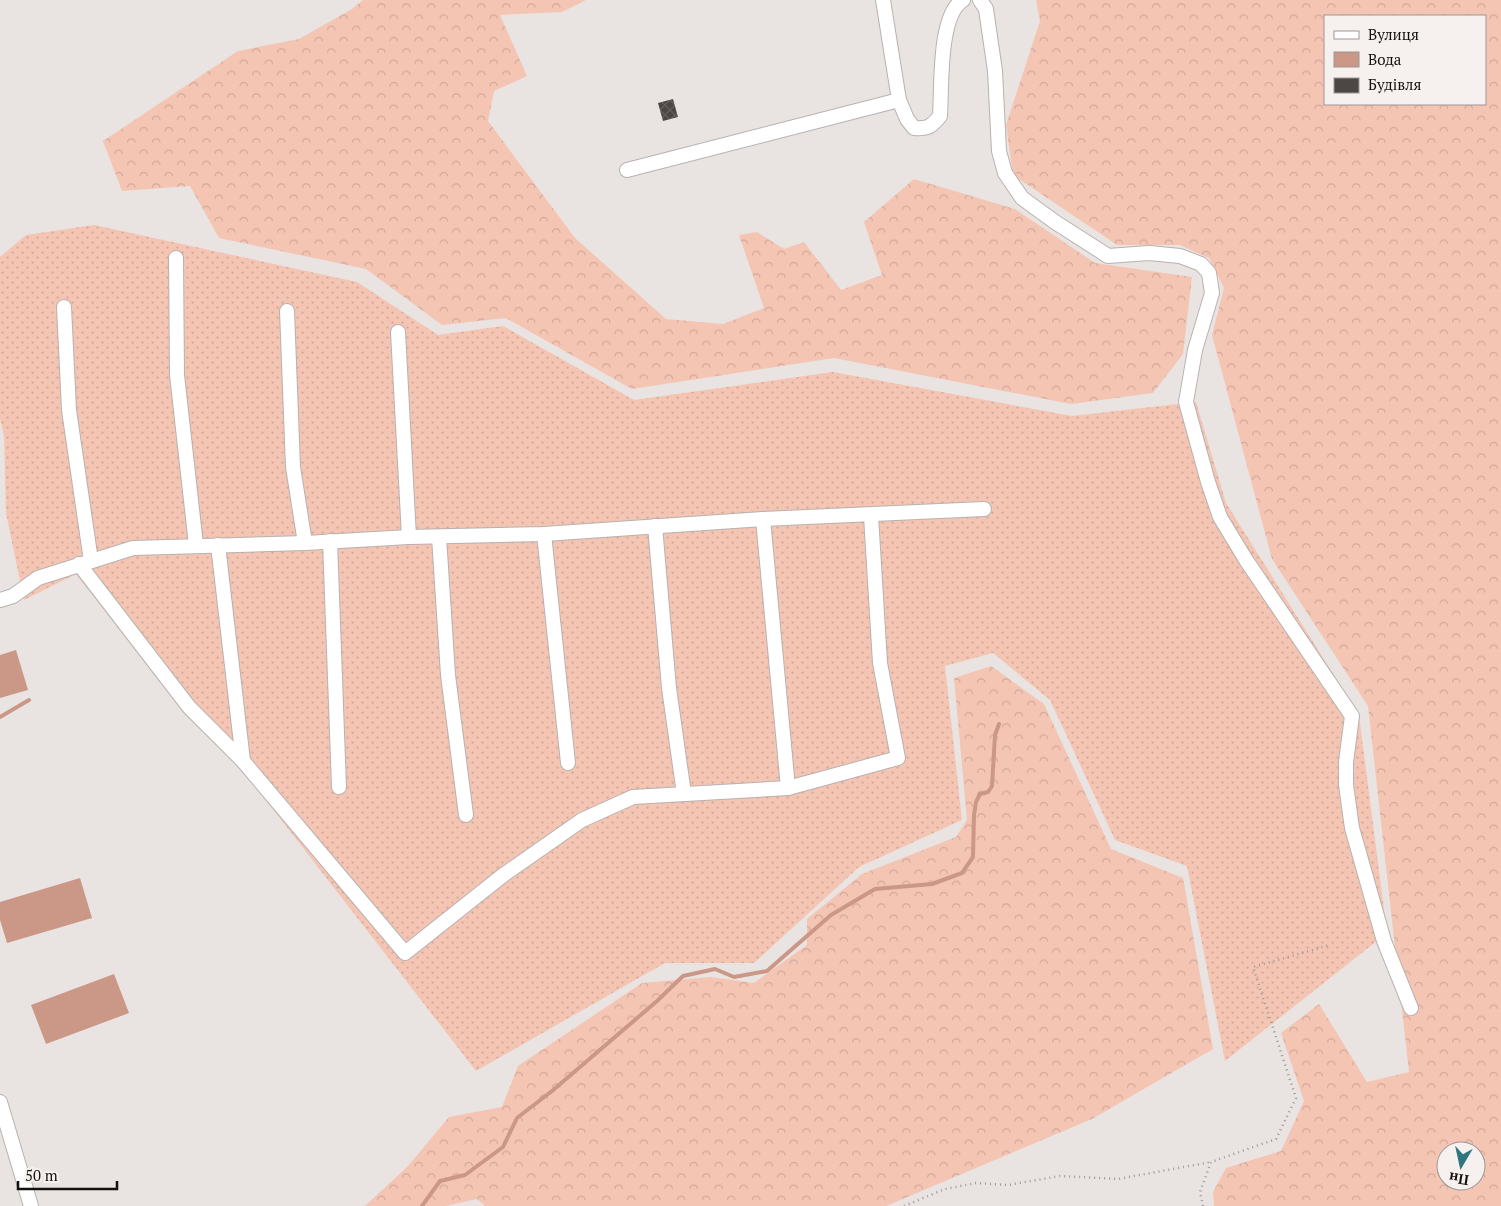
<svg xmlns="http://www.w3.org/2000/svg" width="1501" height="1206" font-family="'PT Serif',serif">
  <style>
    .forest { fill: url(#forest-crowns); fill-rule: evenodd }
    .garden { fill: url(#garden-dots) }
    .water { fill: #cb9887 }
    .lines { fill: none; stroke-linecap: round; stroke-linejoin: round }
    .stream { stroke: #cb9887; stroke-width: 4 }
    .building { fill: url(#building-cross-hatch) }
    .minor-casing { stroke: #b8b2b0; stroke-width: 16 }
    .path { stroke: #9c9896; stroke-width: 2.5; stroke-dasharray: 1 4; stroke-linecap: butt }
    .minor { stroke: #fff; stroke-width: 14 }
  </style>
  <defs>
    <pattern id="forest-crowns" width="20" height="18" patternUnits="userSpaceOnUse" patternTransform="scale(1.25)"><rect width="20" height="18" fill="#f5c5b4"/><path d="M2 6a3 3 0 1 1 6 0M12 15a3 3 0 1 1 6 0" fill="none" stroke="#d1a89a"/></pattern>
    <pattern id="garden-dots" width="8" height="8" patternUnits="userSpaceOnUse" patternTransform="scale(1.25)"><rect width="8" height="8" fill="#f5c5b4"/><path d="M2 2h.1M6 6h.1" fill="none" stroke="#d1a89a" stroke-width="1.8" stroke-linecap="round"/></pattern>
    <pattern id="building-cross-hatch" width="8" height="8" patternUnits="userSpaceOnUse" patternTransform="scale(1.25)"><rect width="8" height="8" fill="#4c4745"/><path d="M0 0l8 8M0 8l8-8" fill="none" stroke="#625e5c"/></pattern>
  </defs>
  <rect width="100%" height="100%" fill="#e9e3e1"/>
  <g class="forest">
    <polygon points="363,0 586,0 562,12 500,15 527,76 494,91 488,121 575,238 666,319 723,324 764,308 739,235 757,232 784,249 804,242 841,290 882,275 864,222 914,179 1015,209 1095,263 1192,277 1183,354 1153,393 1071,404 834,358 632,389 506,318 442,325 366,269 219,238 190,186 122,191 103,141 238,51 299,39 352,9"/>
    <path d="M1036,0h465v1206h-287l-1,-14 13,-24 55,-17 23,-50 -23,-68 38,-29 48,78 42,-10 -41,-366 -96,-147 -60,-224 12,-47 -15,-30 -29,-13h-63l-104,-70 -7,-50 34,-104zM1325,16h160v88h-160zM1446,1151h30v30h-30z"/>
    <polygon points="991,666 1044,704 1111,849 1183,878 1213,1049 1092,1119 886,1206 485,1206 477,1199 446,1206 365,1206 408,1166 449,1117 502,1107 518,1066 642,983 711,977 754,983 807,945 807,919 862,874 956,837 967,820 954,678"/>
  </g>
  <polygon class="garden" points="94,225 357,282 438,335 503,326 634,400 833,372 1072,416 1196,402 1226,503 1359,715 1387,933 1225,1061 1187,866 1115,840 1050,700 993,653 945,666 962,820 859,867 754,963 665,963 476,1071 241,768 183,711 76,574 24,600 6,513 4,436 0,419 0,257 26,235"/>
  <g class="water">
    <polygon points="16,650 28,690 0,698 0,655"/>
    <polygon points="80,878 92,918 7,943 0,920 0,902"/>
    <polygon points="114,974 129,1013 46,1044 31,1005"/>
  </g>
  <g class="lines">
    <g class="stream">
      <polyline points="0,717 29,700"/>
      <polyline points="422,1206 440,1181 465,1175 503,1147 517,1118 552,1091 657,1001 683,976 715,969 734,977 767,971 831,915 875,889 932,884 962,873 973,857 974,815 976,802 980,794 988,792 992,786 995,735 999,724"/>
    </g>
  </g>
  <polygon class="building" points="673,99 678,117 663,121 658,103"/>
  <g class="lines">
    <g class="minor-casing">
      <g id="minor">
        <polyline points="883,0 899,100"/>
        <polyline points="980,0 986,9 995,71 999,151 1005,173 1022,198 1055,222 1108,256 1149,253 1180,256 1201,264 1209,273 1212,293 1195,350 1186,402 1208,482 1220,517 1246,560 1352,716 1346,762 1346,785 1352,828 1384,941 1411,1008"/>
        <path d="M627,170l272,-70 8,19 7,9c14,1 17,-1 26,-12 2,-28 -2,-101 23,-116"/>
        <polyline points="176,258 177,375 196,545"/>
        <polyline points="64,307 69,410 91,561"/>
        <polyline points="287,311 293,467 305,543"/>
        <polyline points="398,332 409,537"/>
        <polyline points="763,519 788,788"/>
        <polyline points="655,526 669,688 684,794"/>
        <polyline points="544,534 568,763"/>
        <polyline points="439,537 448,675 466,815"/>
        <polyline points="330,541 339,787"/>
        <polyline points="218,545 243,761"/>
        <polyline points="79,564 189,707 243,761 405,953 502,876 582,820 633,797 788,788 898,758 880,663 871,516"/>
        <polyline points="0,600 13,596 38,578 133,548 305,543 409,537 544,534 763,519 984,509"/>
        <polyline points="0,1102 31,1206"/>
      </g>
    </g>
    <g class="path">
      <polyline points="904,1206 945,1189 976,1183 1008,1185 1060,1176 1118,1179 1211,1162"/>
      <polyline points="1203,1206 1200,1192 1211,1162 1276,1139 1296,1098 1253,967 1330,945"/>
    </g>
    <use href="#minor" class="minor"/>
  </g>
  <rect x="1324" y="15" width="162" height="90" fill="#f6f0ee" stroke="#9c9796"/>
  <rect x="1334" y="31" width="25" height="8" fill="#ffffff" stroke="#9c9796"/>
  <text x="1368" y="40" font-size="15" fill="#141211">Вулиця</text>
  <rect x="1334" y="52" width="25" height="15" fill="#cb9887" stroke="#9c9796"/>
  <text x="1368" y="65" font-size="15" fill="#141211">Вода</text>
  <rect x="1334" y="78" width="25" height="15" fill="#4c4745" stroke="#9c9796"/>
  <text x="1368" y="90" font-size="15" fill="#141211">Будівля</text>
  <g transform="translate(1461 1166) rotate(189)"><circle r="24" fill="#f6f0ee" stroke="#9c9796"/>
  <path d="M0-4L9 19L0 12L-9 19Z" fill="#2d767d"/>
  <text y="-8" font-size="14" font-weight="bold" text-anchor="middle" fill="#141211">Пн</text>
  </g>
  <path d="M18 1181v8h99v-8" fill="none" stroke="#141211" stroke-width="2.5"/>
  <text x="25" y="1181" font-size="15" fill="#141211" stroke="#f6f0ee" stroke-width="4" paint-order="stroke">50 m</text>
</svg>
